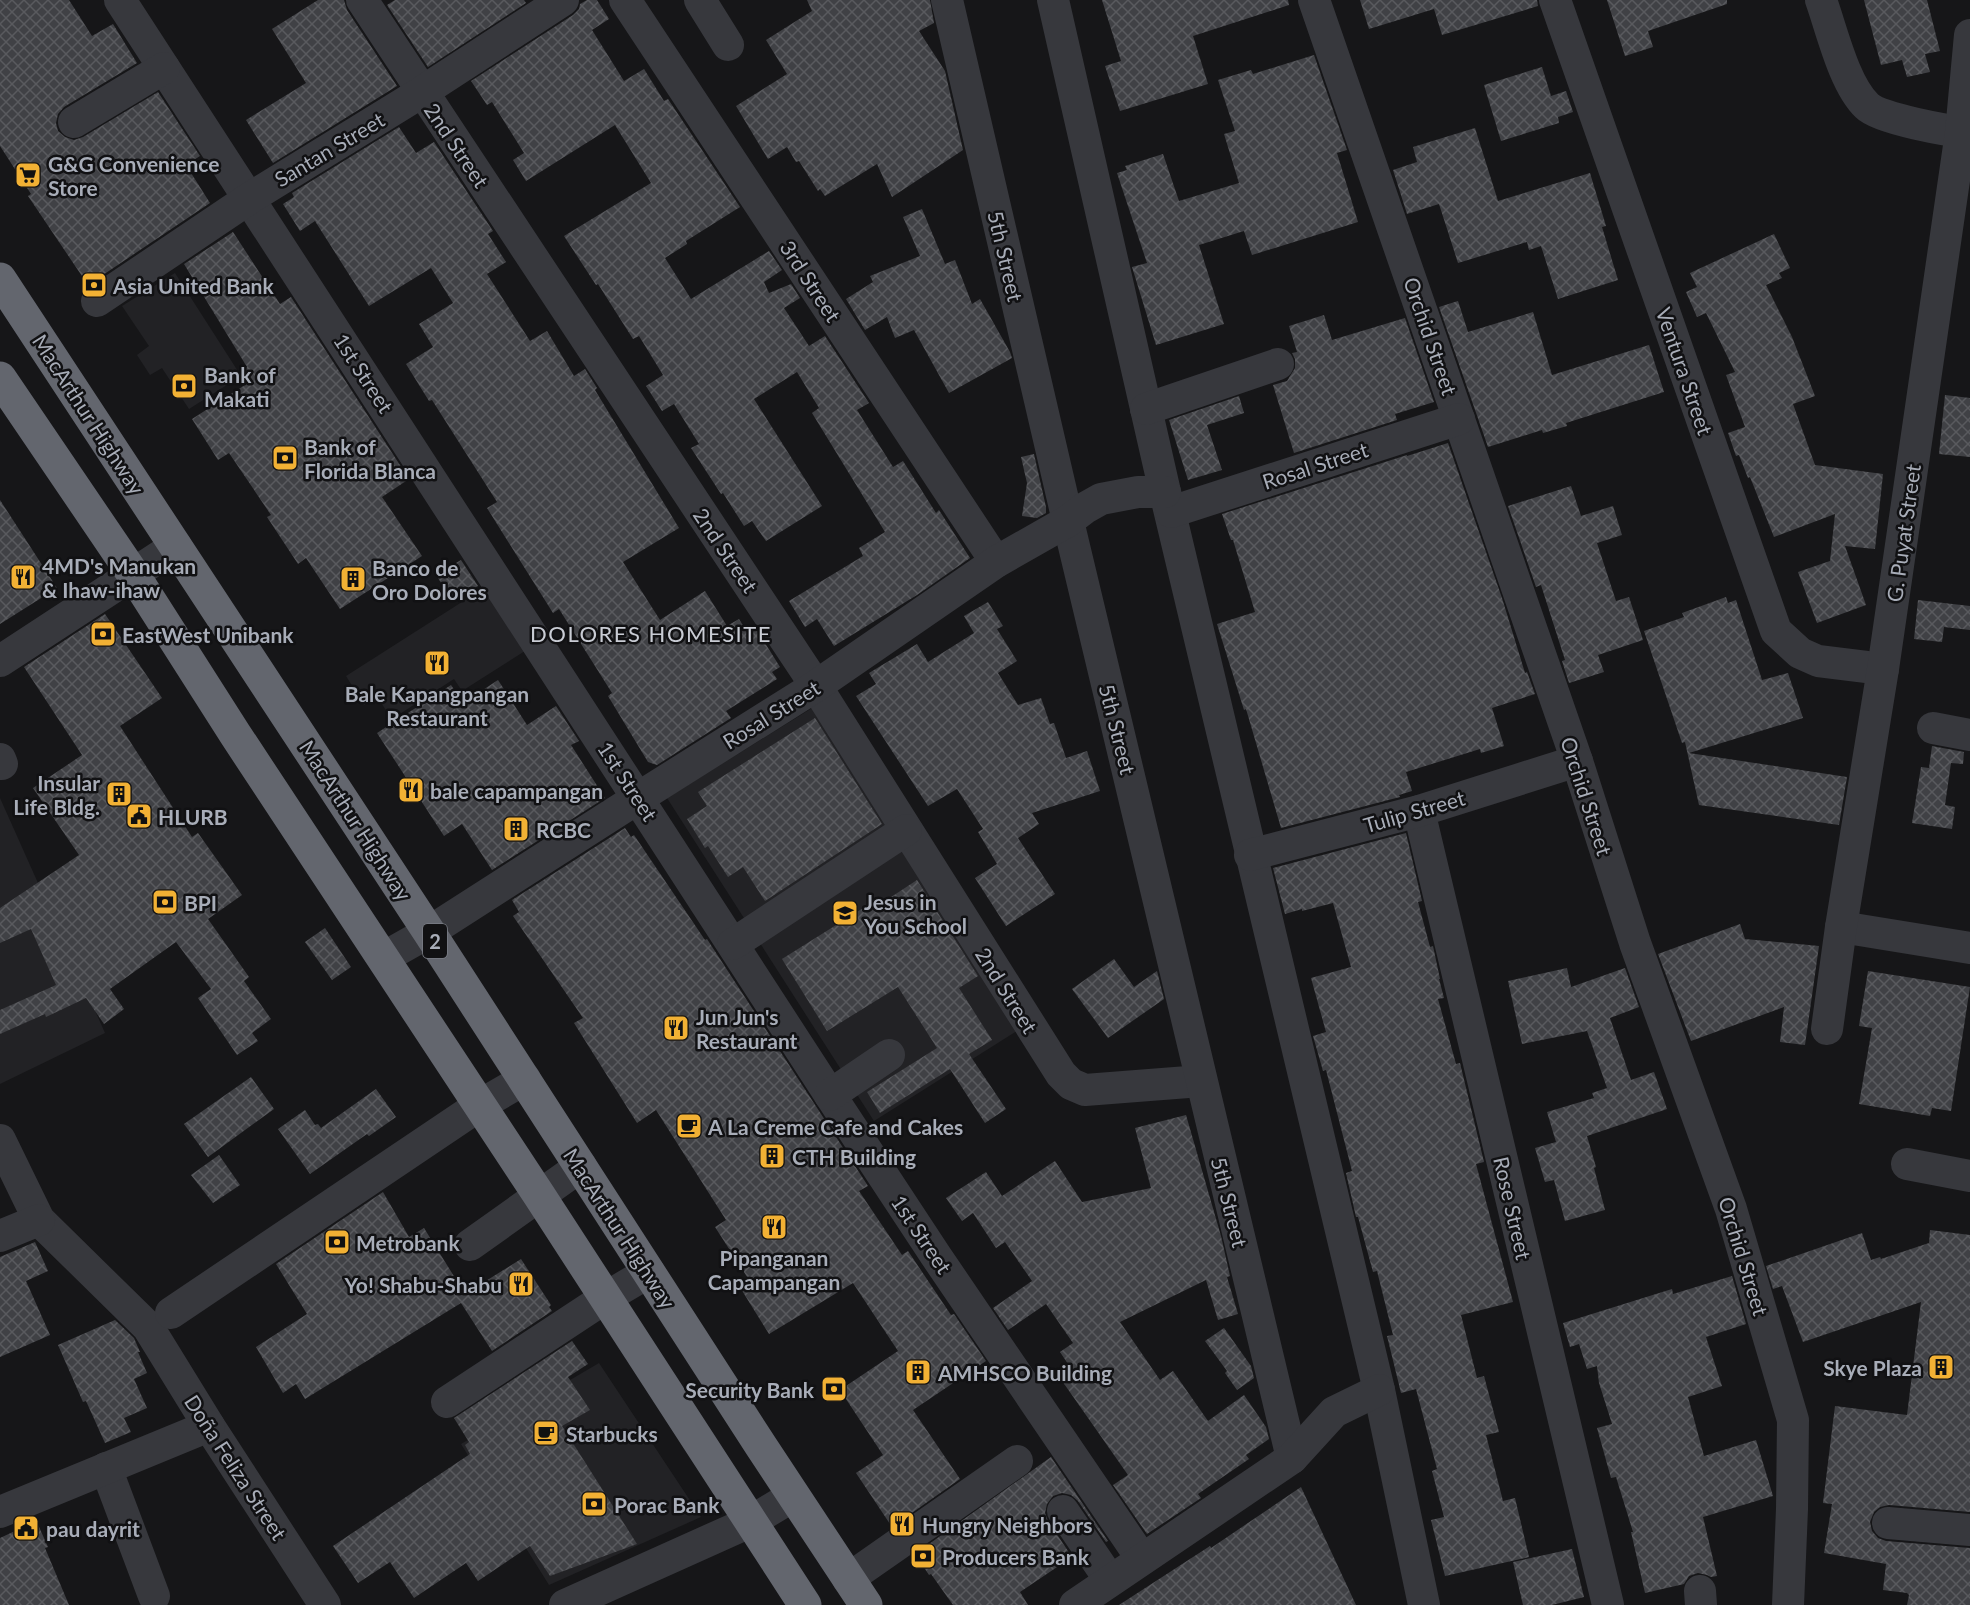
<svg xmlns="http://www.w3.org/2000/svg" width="1970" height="1605" font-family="Lato,sans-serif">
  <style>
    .built { fill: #222225 }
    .building { fill: url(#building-cross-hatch) }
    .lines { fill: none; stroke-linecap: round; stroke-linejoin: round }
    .minor { stroke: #37383d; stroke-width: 32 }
    .highway { stroke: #63666e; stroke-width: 33 }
    .labels { text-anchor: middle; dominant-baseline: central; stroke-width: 5; stroke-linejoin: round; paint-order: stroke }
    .shield { fill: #111113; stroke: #7b7e86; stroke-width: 1.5 }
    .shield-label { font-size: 20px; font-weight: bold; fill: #a8adb8 }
    .street-label { font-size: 21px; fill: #a8adb8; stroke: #111113 }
    .poi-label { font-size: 21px; font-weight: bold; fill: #a8adb8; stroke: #111113; text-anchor: start }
    .neighbourhood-label { font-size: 22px; letter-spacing: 1.5px; fill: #c9ccd4; stroke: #111113 }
  </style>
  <defs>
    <pattern id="building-cross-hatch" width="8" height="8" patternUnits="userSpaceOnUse" patternTransform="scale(1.5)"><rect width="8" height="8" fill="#404145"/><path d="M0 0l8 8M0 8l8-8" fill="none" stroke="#595a5e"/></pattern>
  </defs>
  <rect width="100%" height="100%" fill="#161618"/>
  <g class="built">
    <polygon points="175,273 241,376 189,409 162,368 150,375 137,355 149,346 122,306"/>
    <polygon points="487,586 528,649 462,691 454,679 392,719 377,697 364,705 346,676"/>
    <polygon points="817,705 1023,1027 874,1121 667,798"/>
    <polygon points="0,798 105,1033 0,1084"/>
    <polygon points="599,1363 701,1517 549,1585 461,1444"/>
  </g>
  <g class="building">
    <polygon points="0,0 69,0 92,36 113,24 137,63 64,107 58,114 56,123 58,131 65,137 74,140 83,137 158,92 200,156 186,165 210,203 88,285 28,196 31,194 0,146"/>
    <polygon points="318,0 344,0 347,10 397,86 273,163 246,120 306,83 272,29"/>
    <polygon points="395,0 524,0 526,3 428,67 387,5"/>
    <polygon points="587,0 597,0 609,19 592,30 624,81 644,69 664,101 668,99 740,207 686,241 687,244 665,258 691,299 769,251 782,270 764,282 769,293 791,284 800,298 784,308 809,346 825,336 869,403 857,410 893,467 903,461 936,513 939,510 970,558 917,595 834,646 817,619 805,627 789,601 863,556 859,548 885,532 812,413 819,408 797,372 754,399 822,506 766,541 752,521 744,526 723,493 721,494 691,448 699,444 674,404 662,411 646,386 663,375 639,336 633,339 598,284 596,285 564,236 651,183 615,125 526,181 513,160 524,153 492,102 487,105 471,81 573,15 579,9 580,4"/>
    <polygon points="807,0 930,0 934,23 919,31 945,71 963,150 892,197 877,164 825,196 820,189 818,191 799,161 796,162 787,147 768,159 736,106 787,74 766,40 812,11"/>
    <polygon points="1102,0 1288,0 1289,5 1193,36 1208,84 1120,111 1105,66 1121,61"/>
    <polygon points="1360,0 1537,0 1538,6 1442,35 1434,9 1369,29"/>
    <polygon points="1607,0 1727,0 1727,4 1648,31 1653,47 1625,56"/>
    <polygon points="1864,0 1927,0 1940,51 1925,54 1930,72 1907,77 1902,60 1881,65"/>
    <polygon points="1314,55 1347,150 1337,153 1358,222 1252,255 1244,231 1199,245 1224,324 1156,345 1132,267 1147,263 1117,173 1127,170 1125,166 1163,154 1179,201 1239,183 1224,134 1235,131 1218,80 1251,70 1253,74"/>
    <polygon points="1542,67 1551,96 1566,91 1573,112 1558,117 1559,123 1501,141 1484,85"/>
    <polygon points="399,127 416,153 434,142 493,231 488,234 506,262 487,274 530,341 547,331 574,376 585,369 597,388 595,390 679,528 623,562 660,620 705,591 727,626 739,619 747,632 755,627 780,667 772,672 777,679 726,711 731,718 657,765 648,762 608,696 612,693 559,609 553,613 524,567 487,508 497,502 432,400 429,401 406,364 433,347 419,324 453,303 431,268 369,306 315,221 300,231 283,204 294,197 292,193"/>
    <polygon points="1475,128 1498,201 1590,173 1606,226 1602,227 1618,280 1558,299 1541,246 1529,250 1527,242 1458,263 1439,204 1407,214 1393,170 1417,162 1413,147"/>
    <polygon points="922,209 945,264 955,260 972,304 980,299 1010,352 1012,358 949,393 914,330 895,338 887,317 865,330 846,299 873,282 870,276 920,256 903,217"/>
    <polygon points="233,232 280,304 291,297 409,479 382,497 422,556 340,609 306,558 298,564 267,517 271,515 229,453 218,460 192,419 245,385 241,378 246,375 243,370 247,367 184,264"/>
    <polygon points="1774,234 1790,268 1779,273 1782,278 1766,285 1792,337 1815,396 1793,404 1815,465 1883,474 1875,549 1845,546 1866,605 1817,623 1798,572 1830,561 1835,514 1774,537 1750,477 1748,478 1739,455 1736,456 1728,433 1745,427 1726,375 1735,372 1706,313 1697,317 1686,292 1697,287 1690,273"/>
    <polygon points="1458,301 1468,332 1533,312 1552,375 1649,345 1664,392 1566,423 1567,426 1543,433 1542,430 1488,447 1439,307"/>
    <polygon points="1324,315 1332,340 1405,318 1434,402 1395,414 1397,420 1294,453 1273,385 1287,381 1295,368 1295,359 1292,353 1297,352 1289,326"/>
    <polygon points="1945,395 1970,398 1970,457 1939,454"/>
    <polygon points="1239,396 1244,413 1207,425 1222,470 1188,480 1169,420"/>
    <polygon points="1448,443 1502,598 1525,673 1527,672 1535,694 1492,708 1504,746 1481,753 1480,749 1406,772 1412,791 1399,795 1400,797 1281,828 1246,709 1244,710 1217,624 1255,612 1233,540 1231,540 1222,514 1407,455 1407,456"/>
    <polygon points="1034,454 1046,507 1046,513 1037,518 1022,516 1027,483 1021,457"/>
    <polygon points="1571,486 1581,516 1613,506 1622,535 1597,543 1616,601 1629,597 1643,640 1598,655 1604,672 1569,683 1562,661 1565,660 1541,585 1536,587 1508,506"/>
    <polygon points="0,500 57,588 0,624"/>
    <polygon points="461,560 478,586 453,601 436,575"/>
    <polygon points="1726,597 1728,603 1736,600 1762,680 1788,673 1803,718 1689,753 1847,777 1839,825 1699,805 1685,742 1682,743 1644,631 1684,617 1682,613"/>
    <polygon points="1918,600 1970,606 1970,630 1944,627 1942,642 1914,639"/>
    <polygon points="988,602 1003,626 997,629 1017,661 998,673 1018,705 1041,698 1050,724 1054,723 1066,758 1087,751 1100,791 1032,813 1039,824 1018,838 1055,894 1006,926 975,878 997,864 978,832 983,829 957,789 928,806 856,696 876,684 869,673 917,644 928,662 974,633 964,616"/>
    <polygon points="105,614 162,698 120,726 192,837 198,833 242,895 208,919 249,977 244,981 271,1019 252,1033 258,1041 237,1055 198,998 211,989 176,942 110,989 124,1009 104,1024 86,998 46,1017 45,1014 0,1034 0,1010 56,985 31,929 0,943 0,908 79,855 33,788 82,755 24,667"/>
    <polygon points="498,680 527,725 556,706 579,741 571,745 605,798 492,870 462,824 444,836 377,733 451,685 463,703"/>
    <polygon points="815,718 882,824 765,901 743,867 728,877 708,846 705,848 687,819 707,806 698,792"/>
    <polygon points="1932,746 1964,752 1963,764 1951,763 1945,805 1955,807 1952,829 1912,823 1921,767 1929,768"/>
    <polygon points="625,828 631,837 634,835 705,940 707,939 868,1186 859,1191 902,1255 908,1251 951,1315 954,1314 986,1361 913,1410 960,1479 892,1527 856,1473 883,1455 840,1390 898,1351 853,1283 769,1334 741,1289 751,1283 715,1227 726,1220 656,1110 637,1123 574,1023 583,1018 513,916 519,912 512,900"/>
    <polygon points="1406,833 1422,901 1418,902 1430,947 1433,946 1440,979 1439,979 1444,998 1438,999 1456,1064 1460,1063 1484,1162 1476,1164 1513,1302 1461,1315 1477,1378 1484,1376 1499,1432 1486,1435 1503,1501 1515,1498 1529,1557 1445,1576 1431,1520 1444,1517 1432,1471 1437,1469 1416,1389 1401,1393 1387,1336 1393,1335 1377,1271 1373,1272 1358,1217 1356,1217 1346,1173 1352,1171 1326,1070 1323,1071 1313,1036 1326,1032 1311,978 1351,967 1333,903 1302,911 1302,909 1285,914 1273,868"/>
    <polygon points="917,880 978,976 959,988 992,1040 969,1054 1006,1109 985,1123 950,1069 880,1113 867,1092 937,1048 898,987 827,1031 782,959 876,900 879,905"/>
    <polygon points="1740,924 1745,939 1819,946 1805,1045 1780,1042 1784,1007 1691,1041 1658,954"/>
    <polygon points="325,928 351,967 332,980 305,942"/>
    <polygon points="1114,959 1134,987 1157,971 1164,999 1108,1038 1072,989"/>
    <polygon points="1567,968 1571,987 1625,968 1639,1007 1610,1018 1631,1080 1654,1072 1667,1109 1587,1136 1596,1167 1594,1168 1605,1210 1565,1221 1554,1180 1545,1182 1535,1148 1556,1142 1547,1112 1594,1098 1592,1093 1607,1088 1587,1031 1522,1044 1508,981"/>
    <polygon points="1868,971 1970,987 1951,1111 1932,1108 1930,1116 1859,1104 1872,1028 1859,1026"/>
    <polygon points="251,1077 274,1109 208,1157 184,1124"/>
    <polygon points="376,1089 396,1117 369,1136 367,1134 310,1174 278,1129 305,1110 315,1125 318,1124 321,1128"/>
    <polygon points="1186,1115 1221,1236 1230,1276 1227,1277 1238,1314 1218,1320 1206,1280 1120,1322 1160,1380 1173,1371 1208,1421 1244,1395 1266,1427 1269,1439 1246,1455 1249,1459 1198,1494 1201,1498 1147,1534 1113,1485 1128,1475 1060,1378 1072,1370 1060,1352 1073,1343 1046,1304 1008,1330 993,1308 1032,1281 1005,1242 996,1248 973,1213 962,1221 946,1198 986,1172 1002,1196 1055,1161 1082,1202 1151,1188 1135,1128"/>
    <polygon points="219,1155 240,1185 213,1203 191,1175"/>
    <polygon points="383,1192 409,1237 424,1228 465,1294 521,1259 551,1305 549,1307 552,1311 492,1351 461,1303 305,1399 296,1384 283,1393 256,1347 307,1314 276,1264"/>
    <polygon points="1930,1230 1970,1235 1970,1512 1889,1505 1880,1507 1874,1512 1870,1522 1872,1531 1878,1538 1886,1541 1970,1548 1970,1605 1907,1605 1909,1595 1907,1593 1883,1590 1886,1564 1824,1553 1832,1504 1823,1503 1835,1406 1907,1415 1921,1302 1803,1342 1782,1286 1773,1289 1766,1266 1862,1233 1871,1260 1880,1257 1881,1259 1929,1243"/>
    <polygon points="35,1242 48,1271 26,1281 50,1335 0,1357 0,1257"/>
    <polygon points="1732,1276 1746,1324 1706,1337 1722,1386 1688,1397 1704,1456 1756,1440 1773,1496 1703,1517 1717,1576 1711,1577 1707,1575 1698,1573 1689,1576 1684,1584 1645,1593 1631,1532 1633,1532 1616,1477 1611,1478 1597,1428 1612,1424 1599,1383 1597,1366 1587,1369 1579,1344 1570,1347 1563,1323 1672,1289 1673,1294"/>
    <polygon points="115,1320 134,1338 140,1352 138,1352 147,1373 134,1379 147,1408 124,1418 131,1432 105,1443 86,1401 83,1402 58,1345"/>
    <polygon points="1224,1328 1251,1366 1254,1378 1237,1390 1225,1373 1227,1371 1205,1341"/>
    <polygon points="572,1341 588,1364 568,1377 590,1410 562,1426 637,1544 550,1576 530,1546 478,1581 466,1563 414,1598 390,1562 358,1583 333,1546 470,1454 465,1445 469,1442 454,1418"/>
    <polygon points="1051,1457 1108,1541 1106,1542 1078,1501 1071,1495 1062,1493 1053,1496 1047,1504 1045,1513 1048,1521 1072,1557 1020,1592 1028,1605 953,1605 931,1574 929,1575 915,1554"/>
    <polygon points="1301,1487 1356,1605 1119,1605 1210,1546 1211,1548"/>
    <polygon points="35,1518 48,1547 45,1548 69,1605 0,1605 0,1538 15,1531 14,1527"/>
    <polygon points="1572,1549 1584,1597 1552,1605 1523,1605 1513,1562"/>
  </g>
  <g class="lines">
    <g class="minor">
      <polyline points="120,0 830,1095 936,1256 1142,1559"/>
      <polyline points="362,0 816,686 1061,1074 1071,1084 1085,1090 1201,1081"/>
      <polyline points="625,0 996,562"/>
      <polyline points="700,0 728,45"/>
      <polyline points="947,0 1068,521 1292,1458"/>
      <polyline points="1053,0 1165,492 1379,1390 1424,1605"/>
      <polyline points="1314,0 1577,761 1635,943 1731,1209 1793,1420 1792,1509 1788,1605"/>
      <polyline points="1555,0 1776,631 1800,653 1818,661 1883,669"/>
      <path d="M1821,0c11,31 23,84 46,106 13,13 82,25 103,27"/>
      <polyline points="74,122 164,68"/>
      <polyline points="97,301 250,198 422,92 563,0"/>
      <polyline points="1146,409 1278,364"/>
      <polyline points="1171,512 1459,419"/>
      <polyline points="0,661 176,546"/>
      <polyline points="1933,728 1970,735"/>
      <polyline points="0,759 2,764"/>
      <polyline points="1419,811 1608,1605"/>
      <polyline points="1250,855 1419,811 1577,761"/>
      <polyline points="1841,927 1970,948"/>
      <polyline points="733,944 906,830"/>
      <polyline points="383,958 429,932 638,798 816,686 996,562 1068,521 1085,508 1101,499 1138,492 1165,492"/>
      <polyline points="1827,1029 1841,927 1883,669 1961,132 1970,35"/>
      <polyline points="830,1095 889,1055"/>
      <polyline points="0,1140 39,1220 148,1327 209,1426 325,1605"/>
      <polyline points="1907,1164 1970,1176"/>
      <polyline points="0,1236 39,1220"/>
      <polyline points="470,1245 581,1166"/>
      <polyline points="171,1313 480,1105 525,1079"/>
      <polyline points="447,1402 605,1298 649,1272"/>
      <polyline points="106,1468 154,1596"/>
      <polyline points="1063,1511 1110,1580"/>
      <polyline points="0,1512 209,1426"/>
      <polyline points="1888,1523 1970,1530"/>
      <polyline points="848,1579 1017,1461"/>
      <polyline points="1700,1591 1701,1605"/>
      <polyline points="565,1605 750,1522 793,1496"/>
      <polyline points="1075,1605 1292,1458 1334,1412 1379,1390"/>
    </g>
    <g class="highway">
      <polyline points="0,279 429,932 761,1446 866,1605"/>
      <polyline points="0,378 133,574 235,734 539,1195 805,1605"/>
    </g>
  </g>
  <defs>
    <g id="supermarket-square" transform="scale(1.35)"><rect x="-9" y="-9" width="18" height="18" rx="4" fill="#f2b134" stroke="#111113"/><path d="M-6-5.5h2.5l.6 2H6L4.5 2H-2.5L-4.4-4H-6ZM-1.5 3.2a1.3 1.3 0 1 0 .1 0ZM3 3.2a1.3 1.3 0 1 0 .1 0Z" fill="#111"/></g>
    <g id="bank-square" transform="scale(1.35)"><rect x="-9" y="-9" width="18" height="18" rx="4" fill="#f2b134" stroke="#111113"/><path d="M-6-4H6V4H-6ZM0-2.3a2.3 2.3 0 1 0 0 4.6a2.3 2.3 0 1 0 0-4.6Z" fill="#111"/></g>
    <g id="restaurant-square" transform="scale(1.35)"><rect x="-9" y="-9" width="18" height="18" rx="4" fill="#f2b134" stroke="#111113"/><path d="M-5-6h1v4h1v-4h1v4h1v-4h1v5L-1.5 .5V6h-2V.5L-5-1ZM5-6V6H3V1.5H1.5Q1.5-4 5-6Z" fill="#111"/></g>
    <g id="building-square" transform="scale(1.35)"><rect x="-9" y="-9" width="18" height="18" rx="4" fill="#f2b134" stroke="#111113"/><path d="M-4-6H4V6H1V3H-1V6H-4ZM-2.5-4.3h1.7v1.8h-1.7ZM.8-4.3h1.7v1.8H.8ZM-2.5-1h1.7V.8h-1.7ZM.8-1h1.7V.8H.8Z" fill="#111"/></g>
    <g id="civic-square" transform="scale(1.35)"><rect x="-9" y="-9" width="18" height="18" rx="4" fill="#f2b134" stroke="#111113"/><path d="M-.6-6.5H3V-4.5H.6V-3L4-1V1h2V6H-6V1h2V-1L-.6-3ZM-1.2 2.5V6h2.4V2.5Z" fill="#111"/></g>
    <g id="school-square" transform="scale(1.35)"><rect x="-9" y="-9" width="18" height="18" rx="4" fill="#f2b134" stroke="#111113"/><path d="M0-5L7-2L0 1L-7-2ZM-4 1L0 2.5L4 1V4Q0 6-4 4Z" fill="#111"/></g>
    <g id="cafe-square" transform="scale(1.35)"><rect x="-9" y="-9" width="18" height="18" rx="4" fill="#f2b134" stroke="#111113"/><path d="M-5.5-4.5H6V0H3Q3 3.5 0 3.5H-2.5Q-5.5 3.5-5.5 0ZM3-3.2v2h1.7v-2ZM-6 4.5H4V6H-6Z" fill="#111"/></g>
  </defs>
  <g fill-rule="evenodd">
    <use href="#supermarket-square" x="28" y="175"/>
    <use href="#bank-square" x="94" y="285"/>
    <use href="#bank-square" x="184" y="386"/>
    <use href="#bank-square" x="285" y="458"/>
    <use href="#restaurant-square" x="23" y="577"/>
    <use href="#building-square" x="353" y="579"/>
    <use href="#bank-square" x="103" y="634"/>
    <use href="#restaurant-square" x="437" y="663"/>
    <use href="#restaurant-square" x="411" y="790"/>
    <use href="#building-square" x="119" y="794"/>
    <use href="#civic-square" x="139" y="816"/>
    <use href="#building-square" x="516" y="829"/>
    <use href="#bank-square" x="165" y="902"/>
    <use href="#school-square" x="845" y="913"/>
    <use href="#restaurant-square" x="676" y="1028"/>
    <use href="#cafe-square" x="689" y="1126"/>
    <use href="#building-square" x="772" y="1156"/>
    <use href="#restaurant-square" x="774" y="1227"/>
    <use href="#bank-square" x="337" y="1242"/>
    <use href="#restaurant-square" x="521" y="1284"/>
    <use href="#building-square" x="1941" y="1367"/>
    <use href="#building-square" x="918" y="1372"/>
    <use href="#bank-square" x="834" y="1389"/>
    <use href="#cafe-square" x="546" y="1433"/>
    <use href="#bank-square" x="594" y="1504"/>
    <use href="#restaurant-square" x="902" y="1524"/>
    <use href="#civic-square" x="26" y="1528"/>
    <use href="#bank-square" x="923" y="1556"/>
  </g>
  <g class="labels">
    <rect class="shield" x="423" y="924" width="24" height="34" rx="4.5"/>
    <g class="shield-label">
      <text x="435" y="941">2</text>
    </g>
    <g class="street-label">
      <text transform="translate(457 145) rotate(56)">2nd Street</text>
      <text transform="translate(329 149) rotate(-31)">Santan Street</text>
      <text transform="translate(1006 256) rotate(77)">5th Street</text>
      <text transform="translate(811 281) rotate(57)">3rd Street</text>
      <text transform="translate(1431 336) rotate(71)">Orchid Street</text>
      <text transform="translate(1685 371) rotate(71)">Ventura Street</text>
      <text transform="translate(364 373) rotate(57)">1st Street</text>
      <text transform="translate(89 414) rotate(57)">MacArthur Highway</text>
      <text transform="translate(1315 465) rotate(-18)">Rosal Street</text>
      <text transform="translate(1903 533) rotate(-82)">G. Puyat Street</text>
      <text transform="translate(726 550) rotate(56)">2nd Street</text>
      <text transform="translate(771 714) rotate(-32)">Rosal Street</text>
      <text transform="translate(1118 729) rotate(76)">5th Street</text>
      <text transform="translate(628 781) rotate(57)">1st Street</text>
      <text transform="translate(1587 796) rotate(72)">Orchid Street</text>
      <text transform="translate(1414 811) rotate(-16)">Tulip Street</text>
      <text transform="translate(356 820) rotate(57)">MacArthur Highway</text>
      <text transform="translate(1007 990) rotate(58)">2nd Street</text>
      <text transform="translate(1230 1202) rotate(76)">5th Street</text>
      <text transform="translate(1513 1208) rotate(77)">Rose Street</text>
      <text transform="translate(620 1228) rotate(57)">MacArthur Highway</text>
      <text transform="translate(922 1234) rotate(56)">1st Street</text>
      <text transform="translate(1744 1256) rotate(73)">Orchid Street</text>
      <text transform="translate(236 1467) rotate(57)">Doña Feliza Street</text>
    </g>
    <g class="poi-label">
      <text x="48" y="163">G&amp;G Convenience<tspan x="48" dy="24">Store</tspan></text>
      <text x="113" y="285">Asia United Bank</text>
      <text x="204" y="374">Bank of<tspan x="204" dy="24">Makati</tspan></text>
      <text x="304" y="446">Bank of<tspan x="304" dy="24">Florida Blanca</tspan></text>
      <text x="42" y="565">4MD's Manukan<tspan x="42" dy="24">&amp; Ihaw-ihaw</tspan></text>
      <text x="372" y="567">Banco de<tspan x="372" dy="24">Oro Dolores</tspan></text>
      <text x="122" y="634">EastWest Unibank</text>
      <text x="437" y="693" text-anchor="middle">Bale Kapangpangan<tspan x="437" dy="24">Restaurant</tspan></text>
      <text x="100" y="782" text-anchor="end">Insular<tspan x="100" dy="24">Life Bldg.</tspan></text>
      <text x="430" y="790">bale capampangan</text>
      <text x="158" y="816">HLURB</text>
      <text x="536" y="829">RCBC</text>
      <text x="864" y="901">Jesus in<tspan x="864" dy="24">You School</tspan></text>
      <text x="184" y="902">BPI</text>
      <text x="696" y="1016">Jun Jun's<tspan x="696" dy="24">Restaurant</tspan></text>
      <text x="708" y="1126">A La Creme Cafe and Cakes</text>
      <text x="792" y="1156">CTH Building</text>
      <text x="356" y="1242">Metrobank</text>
      <text x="774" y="1257" text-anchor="middle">Pipanganan<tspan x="774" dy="24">Capampangan</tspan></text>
      <text x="502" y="1284" text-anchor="end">Yo! Shabu-Shabu</text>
      <text x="1922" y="1367" text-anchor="end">Skye Plaza</text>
      <text x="938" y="1372">AMHSCO Building</text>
      <text x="814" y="1389" text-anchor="end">Security Bank</text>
      <text x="566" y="1433">Starbucks</text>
      <text x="614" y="1504">Porac Bank</text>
      <text x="922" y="1524">Hungry Neighbors</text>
      <text x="46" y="1528">pau dayrit</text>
      <text x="942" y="1556">Producers Bank</text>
    </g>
    <g class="neighbourhood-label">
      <text x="651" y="633">DOLORES HOMESITE</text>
    </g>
  </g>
</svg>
